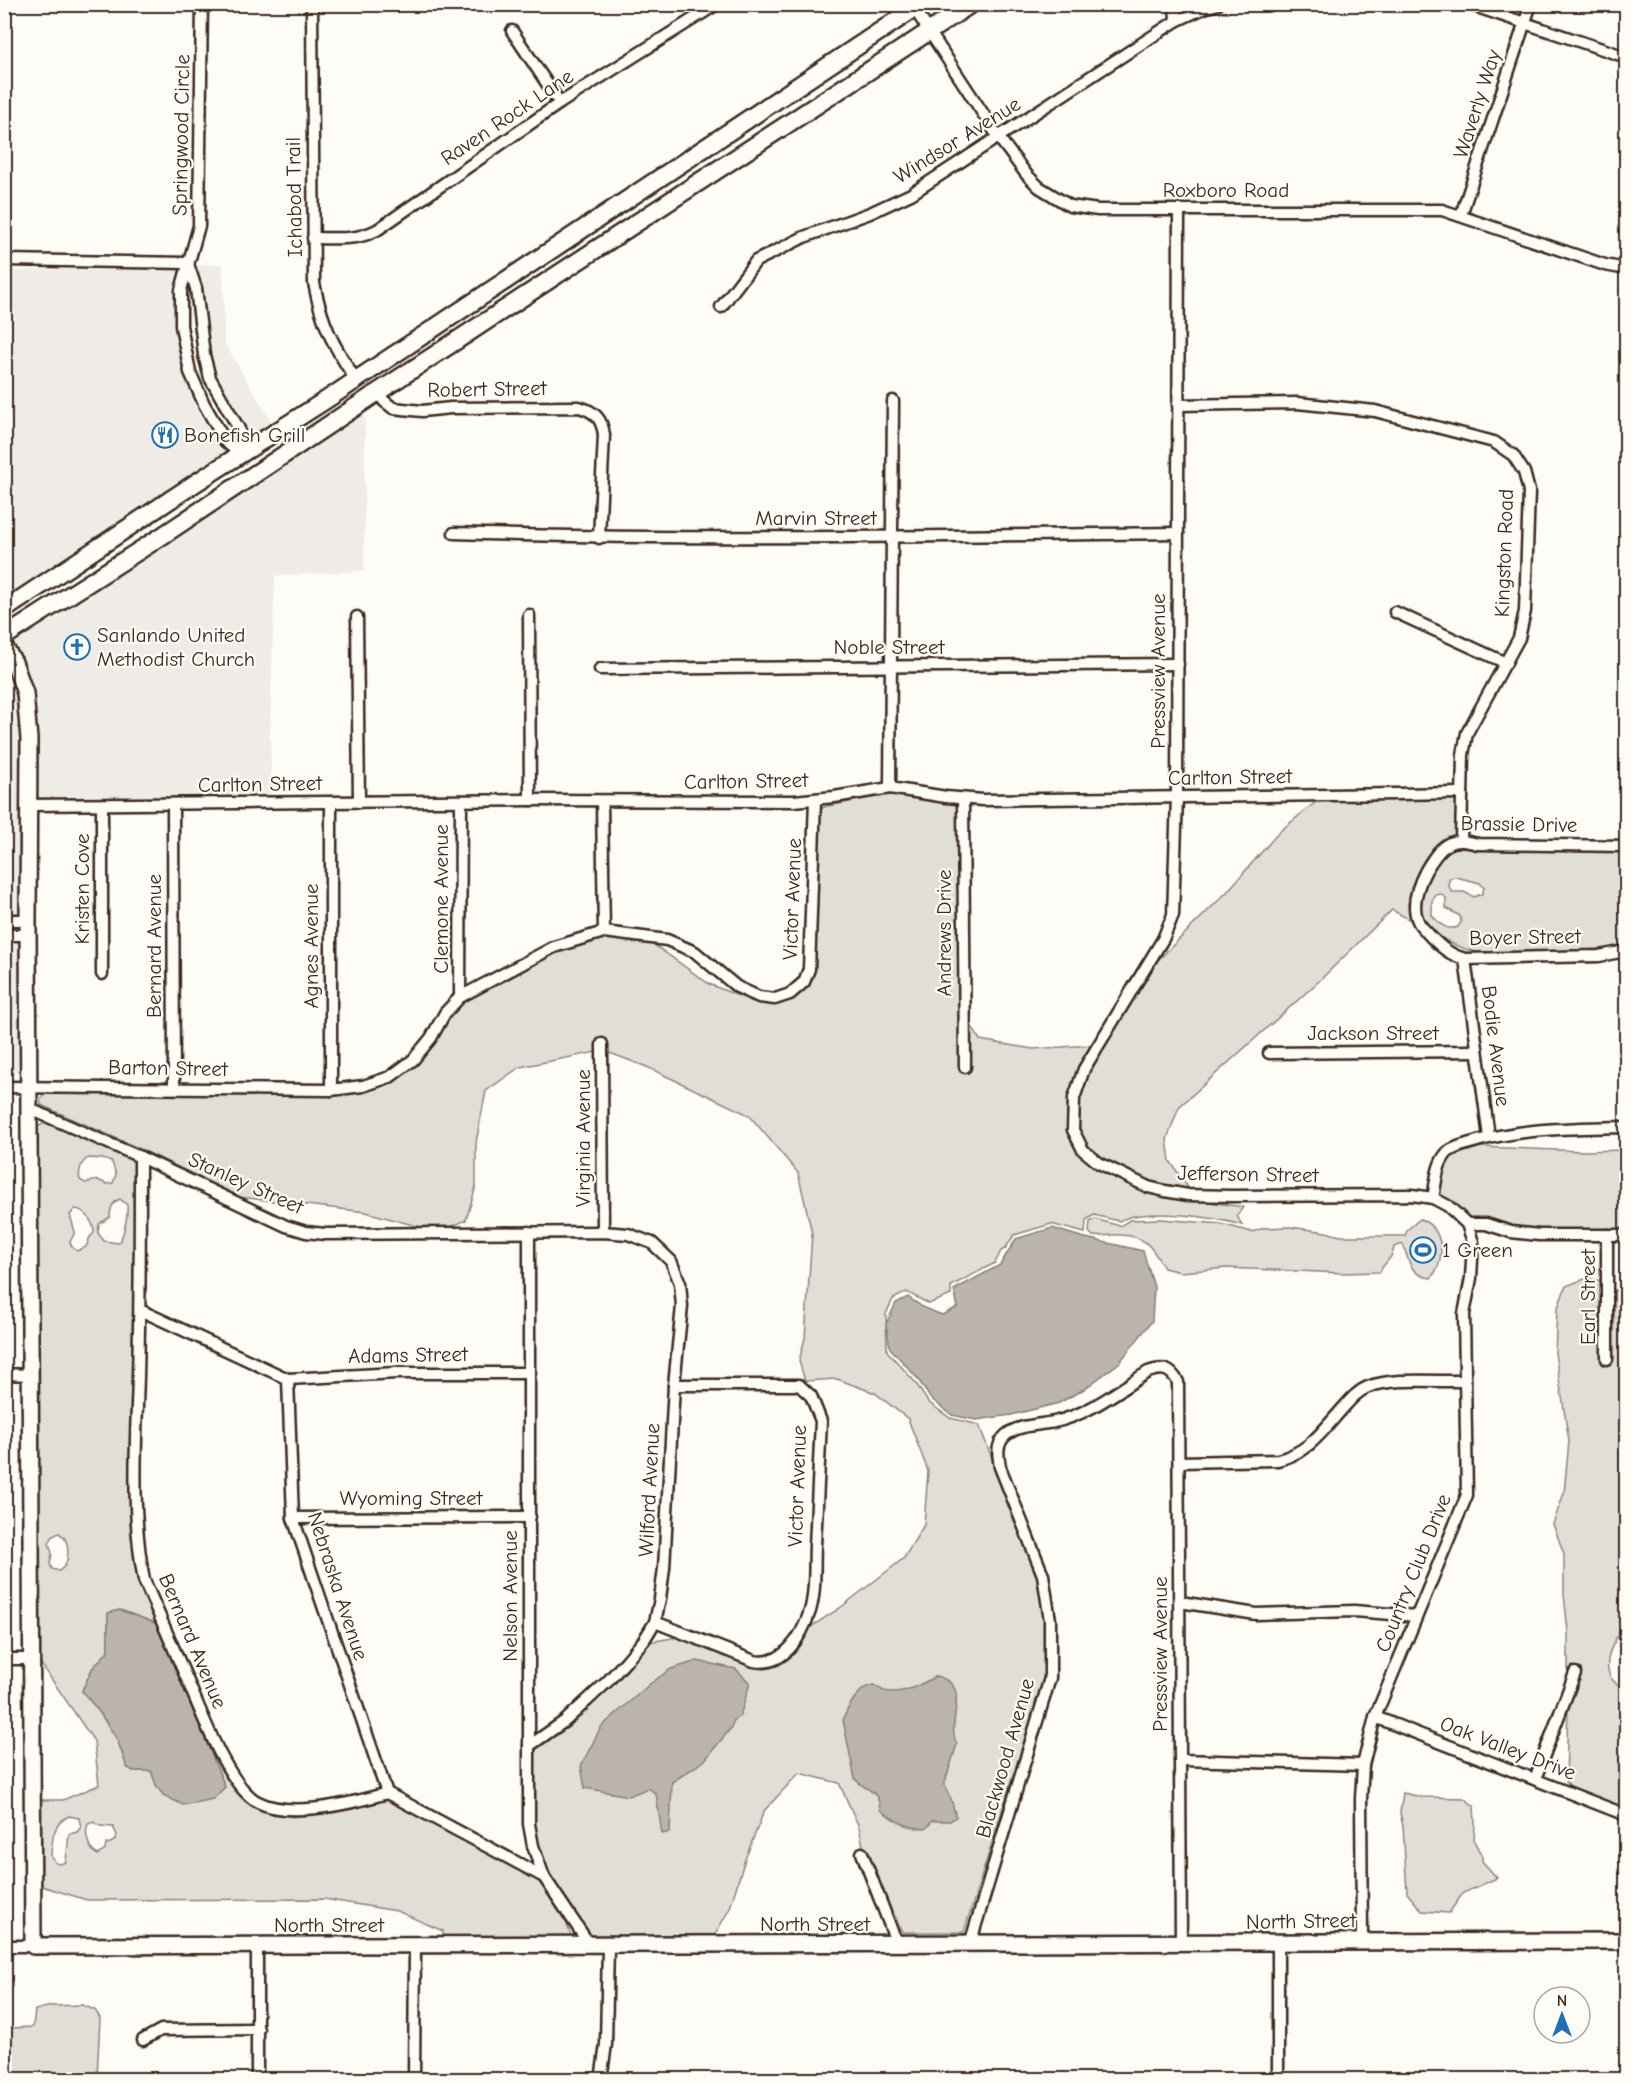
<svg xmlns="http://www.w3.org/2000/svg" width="1631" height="2084" font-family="'Comic Neue',sans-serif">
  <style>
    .built { fill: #efece7 }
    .green { fill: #e1ded7; stroke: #8e847a; stroke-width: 1.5; fill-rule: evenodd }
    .water { fill: #bbb4ad; stroke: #887d74; stroke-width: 1.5 }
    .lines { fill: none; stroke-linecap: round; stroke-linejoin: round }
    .street-casing { stroke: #3b2a1e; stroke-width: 15 }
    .secondary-casing { stroke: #3b2a1e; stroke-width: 20 }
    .primary-casing { stroke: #3b2a1e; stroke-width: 21 }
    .street { stroke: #fdfcf7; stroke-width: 10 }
    .secondary { stroke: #fdfcf7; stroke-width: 15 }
    .primary { stroke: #fdfcf7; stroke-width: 16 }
    .labels { text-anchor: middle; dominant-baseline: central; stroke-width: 4.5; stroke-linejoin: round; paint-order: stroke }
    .street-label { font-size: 21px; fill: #3b2a1e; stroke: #fdfcf7 }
    .poi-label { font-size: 21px; fill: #3b2a1e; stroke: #fdfcf7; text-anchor: start }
  </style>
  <rect width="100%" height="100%" fill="#fdfcf7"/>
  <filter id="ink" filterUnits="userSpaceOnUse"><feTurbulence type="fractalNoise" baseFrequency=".0167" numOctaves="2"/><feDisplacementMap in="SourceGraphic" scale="12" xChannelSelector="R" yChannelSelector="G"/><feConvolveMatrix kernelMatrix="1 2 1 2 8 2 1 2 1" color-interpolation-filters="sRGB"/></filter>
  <g filter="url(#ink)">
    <g class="built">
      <polygon points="223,264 224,342 274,426 245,444 215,376 209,354 193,265"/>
      <polygon points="125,267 181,269 176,290 176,326 185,373 200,407 220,444 232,453 5,600 5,271"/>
      <polygon points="365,407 364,571 275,576 270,732 272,798 34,799 34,738 7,641"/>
      <polygon points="4,656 16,680 23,718 23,914 5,914"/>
      <polygon points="4,941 23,941 25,1073 5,1073"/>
    </g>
    <g class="green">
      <path d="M885,795h23l49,9 3,268h9v-50l11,18 53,9 58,-4 17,-25 -39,76 -1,34 6,17 23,21 49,24 37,8 20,1 40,6 -6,9 5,9c-29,-8 -97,-18 -123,-4l-25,-6 -8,5 -1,13 -34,-9 -37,11 -9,14 -4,2 -6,12 -44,23v9l-22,9 -22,-12 -14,7 -7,15 1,37 28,31 13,20 22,16 29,7 59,152 7,42v55l-81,258h-62l-7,-16 -11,-19 -21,-51 -4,-19 -20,-44 -40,-10 -35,38 -20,51 -14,46 -17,30h-121c-15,-21 -34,-44 -44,-65 -19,-38 -14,-84 -14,-124 44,-31 81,-66 115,-107l29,-5 75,30 12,2 12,-3 11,-8 10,-12 11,-18 31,-20 64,-50 20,-33 4,-54 -20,-52 -33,-26 -38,-14 -32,2 -6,-20 6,-23 7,-105 -14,-60 -49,-58 -102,-48 -40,-15v-13h-10v13l-77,15 -34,24 -10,51v44l-10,34 -17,8h-25l-58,-16 -127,-15 -94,-46 -104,-46 -1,-5 8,-9 279,5c45,-2 82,-16 108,-55 9,-14 18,-32 30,-41l91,-47 48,-16 49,7 56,40 44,18 22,2 15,-3 6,-4 12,-12 6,-15 5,-156 4,-7z"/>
      <path d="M1457,799l-1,37c-28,6 -41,41 -46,66l-2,1 1,7 5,12 -22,-12 -74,72 -139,125 -12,32 3,22 19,28 -40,-8 -32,-13 -15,-9 -15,-13 -9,-18 1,-28 9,-29 67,-108 72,-71 52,-60 38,-31z"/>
      <path d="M1461,847l17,2 148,3v94c-36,6 -72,6 -109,7 -14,0 -32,2 -45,-2 -34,-10 -66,-33 -45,-71 8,-15 16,-30 34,-33zM1456,877l24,6 4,5 -2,6 -8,3 -10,-5h-12l-4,-8 2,-6zM1441,894l5,4v10l14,8 1,6 -3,5c-11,4 -19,-3 -26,-12v-14l4,-6z"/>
      <path d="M47,1122l88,38v149l-5,188 4,56 6,28 18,43 -38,-14 -12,3v38l-16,18 -10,22 18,22 17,26 10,28 6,4h18l6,16h68l-60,-146 68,144 20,21 16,6 23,5 61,-8 34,-10 149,78 30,45 6,16 -129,2v-9l-46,-20 -73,-12 -237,1 -49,-15v-85h25l36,-15 -5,-44 -55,-80 -3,-529 1,-5zM89,1158l14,1 9,3 4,13 -3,8 -6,1 -9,-4 -13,3 -5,-3c-2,-7 1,-20 9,-22zM120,1199l7,6c1,9 -3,33 -9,38l-14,-2 -6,-8 1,-9 11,-7c0,-8 2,-15 10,-18zM75,1209c10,0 19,14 19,24l-4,4 -4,10 -9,4 -5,-4 -2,-5 5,-10 -5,-17zM59,1533c12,7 12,31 0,38l-7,-2 -2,-5 2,-10 -3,-11 4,-7zM69,1816l10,2 2,9 -4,5 -8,2 -3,28 -6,2 -4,-1 -5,-7c1,-17 2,-33 18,-40zM94,1822l6,4 13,1 4,8c-2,6 -4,8 -11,9l-1,6 -7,5c-9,-4 -14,-21 -10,-31z"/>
      <path d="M1479,1147l104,4 43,-1v79c-32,0 -65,3 -98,-1 -20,-2 -39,-12 -59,-10l-18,-16 -12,-7 3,-22 8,-16z"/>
      <path d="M1095,1219l25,7 10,-6 31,-1 60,5 31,8 12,-4 26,-1 36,5 14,4h65l2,-6 13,-11c25,10 26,41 11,59 -21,-2 -22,-17 -28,-34l-9,3c-2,14 -10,14 -14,25l-38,1 -116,-5 -46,4 -16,-4c-12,-20 -17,-32 -43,-33 -9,-1 -19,2 -28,1l-4,-4 1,-10z"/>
      <path d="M1587,1278l16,3v83h9v-76l7,5 7,40v302l-9,2c-11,18 -17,43 9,51v121l-55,-21 -5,-7 2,-76 13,-35 -9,-4 -4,11v-45l-4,-38v-40l-11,-30 11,-31 5,-52 -14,-88 2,-43 9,-24z"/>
      <polygon points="1403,1793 1421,1797 1464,1798 1474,1806 1475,1823 1474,1841 1482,1856 1482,1861 1497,1878 1463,1893 1449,1913 1422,1911 1407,1893 1403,1826 1400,1813"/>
      <polygon points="82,2005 95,2010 100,2018 97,2079 5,2079 5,2031 10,2028 33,2027 35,2010 51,2006"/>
    </g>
    <g class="water">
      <polygon points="1052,1228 1081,1237 1143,1251 1154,1287 1152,1321 1119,1363 1084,1389 1059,1403 1011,1415 976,1420 952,1415 930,1398 918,1379 890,1348 886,1324 896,1303 908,1297 924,1308 942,1315 958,1307 954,1290 1000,1265 1016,1239"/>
      <polygon points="120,1610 158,1624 225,1787 213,1799 183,1805 163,1795 157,1787 151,1771 133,1771 127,1767 117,1739 100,1713 82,1691 92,1669 108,1651 108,1613"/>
      <polygon points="697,1661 736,1669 750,1683 740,1716 734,1720 731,1728 704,1761 672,1782 670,1832 662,1834 656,1794 648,1788 629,1796 585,1788 581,1766 601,1727 651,1683 671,1669"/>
      <path d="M936,1676c39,9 8,46 21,68l-13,41 7,14 5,18 -6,4h-18l-6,8c-19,-1 -31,-8 -46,-19 -1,-22 -14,-18 -25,-31l-12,-59c4,-12 17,-35 31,-35 18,16 45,1 62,-9z"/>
    </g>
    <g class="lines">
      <g class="street-casing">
        <g id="street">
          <polyline points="202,4 199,226 181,290 181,326 190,372 204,404 225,441 241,455"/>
          <path d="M312,4l2,279c8,42 19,62 42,97"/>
          <polyline points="1175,4 1176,21"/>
          <polyline points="1468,4 1626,57"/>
          <polyline points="912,5 999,138 1027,175 1039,187 1070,206 1098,210 1442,210 1605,265 1626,269"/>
          <polyline points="512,31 560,103"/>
          <polyline points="1179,210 1177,797 1173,915 1163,939 1084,1069 1074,1098 1073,1130 1083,1150 1099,1163 1148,1187 1165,1191 1188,1195 1230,1196 1412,1195 1433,1198 1448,1206 1467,1224 1473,1242 1471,1278 1464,1314 1467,1495 1375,1717 1363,1765 1361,1799 1362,1941"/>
          <polyline points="1461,215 1531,4"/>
          <path d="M313,238c24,0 42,3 64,-8l183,-127 157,-99"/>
          <polyline points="4,260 188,263"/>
          <polyline points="188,264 196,288 204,355 210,378 239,429 241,455"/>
          <polyline points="721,307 756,261 804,237 870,213 911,194 1176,21 1204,8 1218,4"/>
          <path d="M378,392l6,9 9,7 29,3 29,-3 128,-1c15,4 23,11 25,28l-5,103"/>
          <polyline points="1178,405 1297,403 1375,411 1494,442 1513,455 1524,472 1529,491 1525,611 1519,638 1467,733 1463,755 1461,841"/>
          <path d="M454,533c241,8 483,3 724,0"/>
          <polyline points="1395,612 1506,663"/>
          <polyline points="529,615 530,800"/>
          <polyline points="357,617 359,802"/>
          <polyline points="600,669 1178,664"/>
          <polyline points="890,788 893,401"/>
          <polyline points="963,799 965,1067"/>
          <polyline points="602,801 604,932"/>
          <polyline points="331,803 331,1090"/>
          <polyline points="173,804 174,1088"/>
          <polyline points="29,805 530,800 794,801 834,797 890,788 946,797 983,800 1462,793"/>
          <polyline points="102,805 102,974"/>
          <path d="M1626,846l-148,-2c-9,-2 -19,-5 -28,-1 -10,4 -18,17 -24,27 -8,15 -16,36 -7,53 3,5 9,10 12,14 11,11 19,18 34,22l134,-3 27,-5"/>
          <polyline points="4,920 28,920"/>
          <polyline points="4,935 28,935"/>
          <polyline points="1465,959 1489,1137"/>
          <polyline points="460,997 461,801"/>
          <polyline points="602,1044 603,1232"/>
          <polyline points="1269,1053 1476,1051"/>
          <polyline points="4,1087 331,1090 363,1086 390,1077 413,1060 431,1038 445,1013 460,997 554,947 604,932 667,940 695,952 737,987 759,997 775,999 790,994 804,982 809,969 815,800"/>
          <polyline points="30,1109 140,1157 286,1226 306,1232 325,1234 603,1232 628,1234 652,1243 671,1261 680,1283 682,1306 674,1385 664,1568 660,1599 655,1622 644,1640 627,1660 608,1681 565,1721 529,1746"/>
          <path d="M140,1157c0,73 0,146 -2,219 -2,68 -7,137 6,204 14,32 28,64 42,97 14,31 41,109 72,125 33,17 95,1 129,-9"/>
          <path d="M1433,1198c3,-14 3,-32 13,-44 4,-5 14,-8 21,-10 51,-16 106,-16 159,-17"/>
          <polyline points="1467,1224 1486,1224 1511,1232 1539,1235 1626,1235"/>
          <polyline points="529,1232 529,1824 533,1846 544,1877 589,1944"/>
          <polyline points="140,1310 288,1379 396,1373 530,1373"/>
          <polyline points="1607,1359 1607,1235"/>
          <polyline points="4,1374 31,1375"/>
          <polyline points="288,1379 293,1518 387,1793 544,1877"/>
          <path d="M1179,1462l99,-2c32,-8 45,-30 66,-53 7,-8 14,-16 24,-20 25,-10 70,-5 97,-6"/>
          <polyline points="293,1518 530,1517"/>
          <polyline points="1180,1602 1256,1614 1354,1611 1416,1616"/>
          <path d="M655,1622l99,39c30,6 48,-25 56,-50 6,-20 4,-44 5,-65 2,-41 4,-83 6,-125l-10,-25 -12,-11h-125"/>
          <polyline points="4,1659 32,1659"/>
          <polyline points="1375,1717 1626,1815"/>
          <polyline points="1180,1760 1363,1765"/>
          <polyline points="1535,1779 1575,1673"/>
          <polyline points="862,1853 897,1944"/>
          <path d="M970,1944l80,-266v-58l-7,-45 -43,-108c-2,-12 -4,-22 5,-31 11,-11 34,-11 49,-14 34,-7 65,-32 94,-50 15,-5 22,-4 30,10l3,561"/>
          <polyline points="4,1946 33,1946"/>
          <polyline points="257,1946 257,2080"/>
          <polyline points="143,2040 161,2030 258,2029"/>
          <polyline points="414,2080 415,1946"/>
          <polyline points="601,2080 606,2044 608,1945"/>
          <polyline points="1278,2080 1278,1942"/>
        </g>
      </g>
      <g class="secondary-casing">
        <polyline id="secondary" points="4,646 14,662 25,693 29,739 28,920 33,1946 1626,1941"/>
      </g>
      <g class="primary-casing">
        <g id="primary">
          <polyline points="4,610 197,482 329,398 921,4"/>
          <polyline points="4,637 162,536 378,392 971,4"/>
        </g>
      </g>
      <use href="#street" class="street"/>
      <use href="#secondary" class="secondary"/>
      <use href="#primary" class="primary"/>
    </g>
  </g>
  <defs>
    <g id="restaurant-ring" transform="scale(1.35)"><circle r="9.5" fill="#fdfcf7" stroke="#1f6fb2" stroke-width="1.5"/><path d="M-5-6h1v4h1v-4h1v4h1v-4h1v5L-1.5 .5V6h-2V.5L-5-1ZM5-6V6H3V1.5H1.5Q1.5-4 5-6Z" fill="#1f6fb2"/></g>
    <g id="church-ring" transform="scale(1.35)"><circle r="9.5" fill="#fdfcf7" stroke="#1f6fb2" stroke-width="1.5"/><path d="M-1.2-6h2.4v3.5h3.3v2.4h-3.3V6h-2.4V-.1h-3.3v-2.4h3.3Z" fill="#1f6fb2"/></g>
    <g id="stadium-ring" transform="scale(1.35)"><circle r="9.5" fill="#fdfcf7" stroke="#1f6fb2" stroke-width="1.5"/><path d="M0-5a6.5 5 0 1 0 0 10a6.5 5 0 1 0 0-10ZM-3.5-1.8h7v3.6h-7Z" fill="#1f6fb2"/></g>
  </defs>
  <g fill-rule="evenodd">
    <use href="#restaurant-ring" x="165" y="435"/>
    <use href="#church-ring" x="77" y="647"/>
    <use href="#stadium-ring" x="1423" y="1250"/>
  </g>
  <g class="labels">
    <g class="street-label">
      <text transform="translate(1477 104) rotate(-72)">Waverly Way</text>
      <text transform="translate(507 117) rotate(-34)">Raven Rock Lane</text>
      <text transform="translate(181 135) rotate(-89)">Springwood Circle</text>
      <text transform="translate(957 140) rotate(-32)">Windsor Avenue</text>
      <text x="1226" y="190">Roxboro Road</text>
      <text transform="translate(294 197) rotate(-91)">Ichabod Trail</text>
      <text transform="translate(487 389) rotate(-1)">Robert Street</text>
      <text x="816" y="518">Marvin Street</text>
      <text transform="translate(1504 553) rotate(-88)">Kingston Road</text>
      <text x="889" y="647">Noble Street</text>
      <text transform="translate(1158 671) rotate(-90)">Pressview Avenue</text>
      <text transform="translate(1230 777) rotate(-1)">Carlton Street</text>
      <text transform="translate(746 781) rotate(-1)">Carlton Street</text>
      <text transform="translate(260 784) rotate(-1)">Carlton Street</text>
      <text transform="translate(1519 824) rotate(1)">Brassie Drive</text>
      <text transform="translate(82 889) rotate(-90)">Kristen Cove</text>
      <text transform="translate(441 899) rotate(-90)">Clemone Avenue</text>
      <text transform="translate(792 899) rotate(-88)">Victor Avenue</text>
      <text transform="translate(944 933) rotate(-90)">Andrews Drive</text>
      <text transform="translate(1525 937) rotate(-1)">Boyer Street</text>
      <text transform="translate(154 946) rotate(-90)">Bernard Avenue</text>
      <text transform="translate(311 946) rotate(-90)">Agnes Avenue</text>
      <text x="1373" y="1033">Jackson Street</text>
      <text transform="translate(1496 1046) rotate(83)">Bodie Avenue</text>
      <text transform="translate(168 1068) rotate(1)">Barton Street</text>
      <text transform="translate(583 1138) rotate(-90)">Virginia Avenue</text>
      <text transform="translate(1248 1174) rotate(1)">Jefferson Street</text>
      <text transform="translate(246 1183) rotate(24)">Stanley Street</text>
      <text transform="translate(1588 1297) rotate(-90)">Earl Street</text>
      <text transform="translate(408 1355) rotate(-1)">Adams Street</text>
      <text transform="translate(797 1486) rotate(-88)">Victor Avenue</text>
      <text transform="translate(649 1490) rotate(-87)">Wilford Avenue</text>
      <text x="411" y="1498">Wyoming Street</text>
      <text transform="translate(1413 1573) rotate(-68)">Country Club Drive</text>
      <text transform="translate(338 1586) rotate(72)">Nebraska Avenue</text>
      <text transform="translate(510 1596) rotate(-90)">Nelson Avenue</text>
      <text transform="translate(193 1641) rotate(67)">Bernard Avenue</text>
      <text transform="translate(1160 1654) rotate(-90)">Pressview Avenue</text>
      <text transform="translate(1508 1748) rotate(21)">Oak Valley Drive</text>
      <text transform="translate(1005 1758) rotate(-74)">Blackwood Avenue</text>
      <text transform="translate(1301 1921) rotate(-1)">North Street</text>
      <text x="815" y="1924">North Street</text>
      <text x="329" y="1925">North Street</text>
    </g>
    <g class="poi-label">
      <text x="184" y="435">Bonefish Grill</text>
      <text x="97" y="635">Sanlando United<tspan x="97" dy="24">Methodist Church</tspan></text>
      <text x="1442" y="1250">1 Green</text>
    </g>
  </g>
  <rect width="1631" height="2084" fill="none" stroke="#fdfcf7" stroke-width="24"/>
  <rect x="12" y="12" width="1607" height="2060" fill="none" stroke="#3b2a1e" stroke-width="2" filter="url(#ink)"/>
  <g transform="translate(1562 2015)"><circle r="28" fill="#fdfcf7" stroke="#afa8a0" stroke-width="1.5"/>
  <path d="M0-4.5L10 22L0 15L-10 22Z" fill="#1f6fb2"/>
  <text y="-9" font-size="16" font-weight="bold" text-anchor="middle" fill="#3b2a1e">N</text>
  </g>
</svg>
